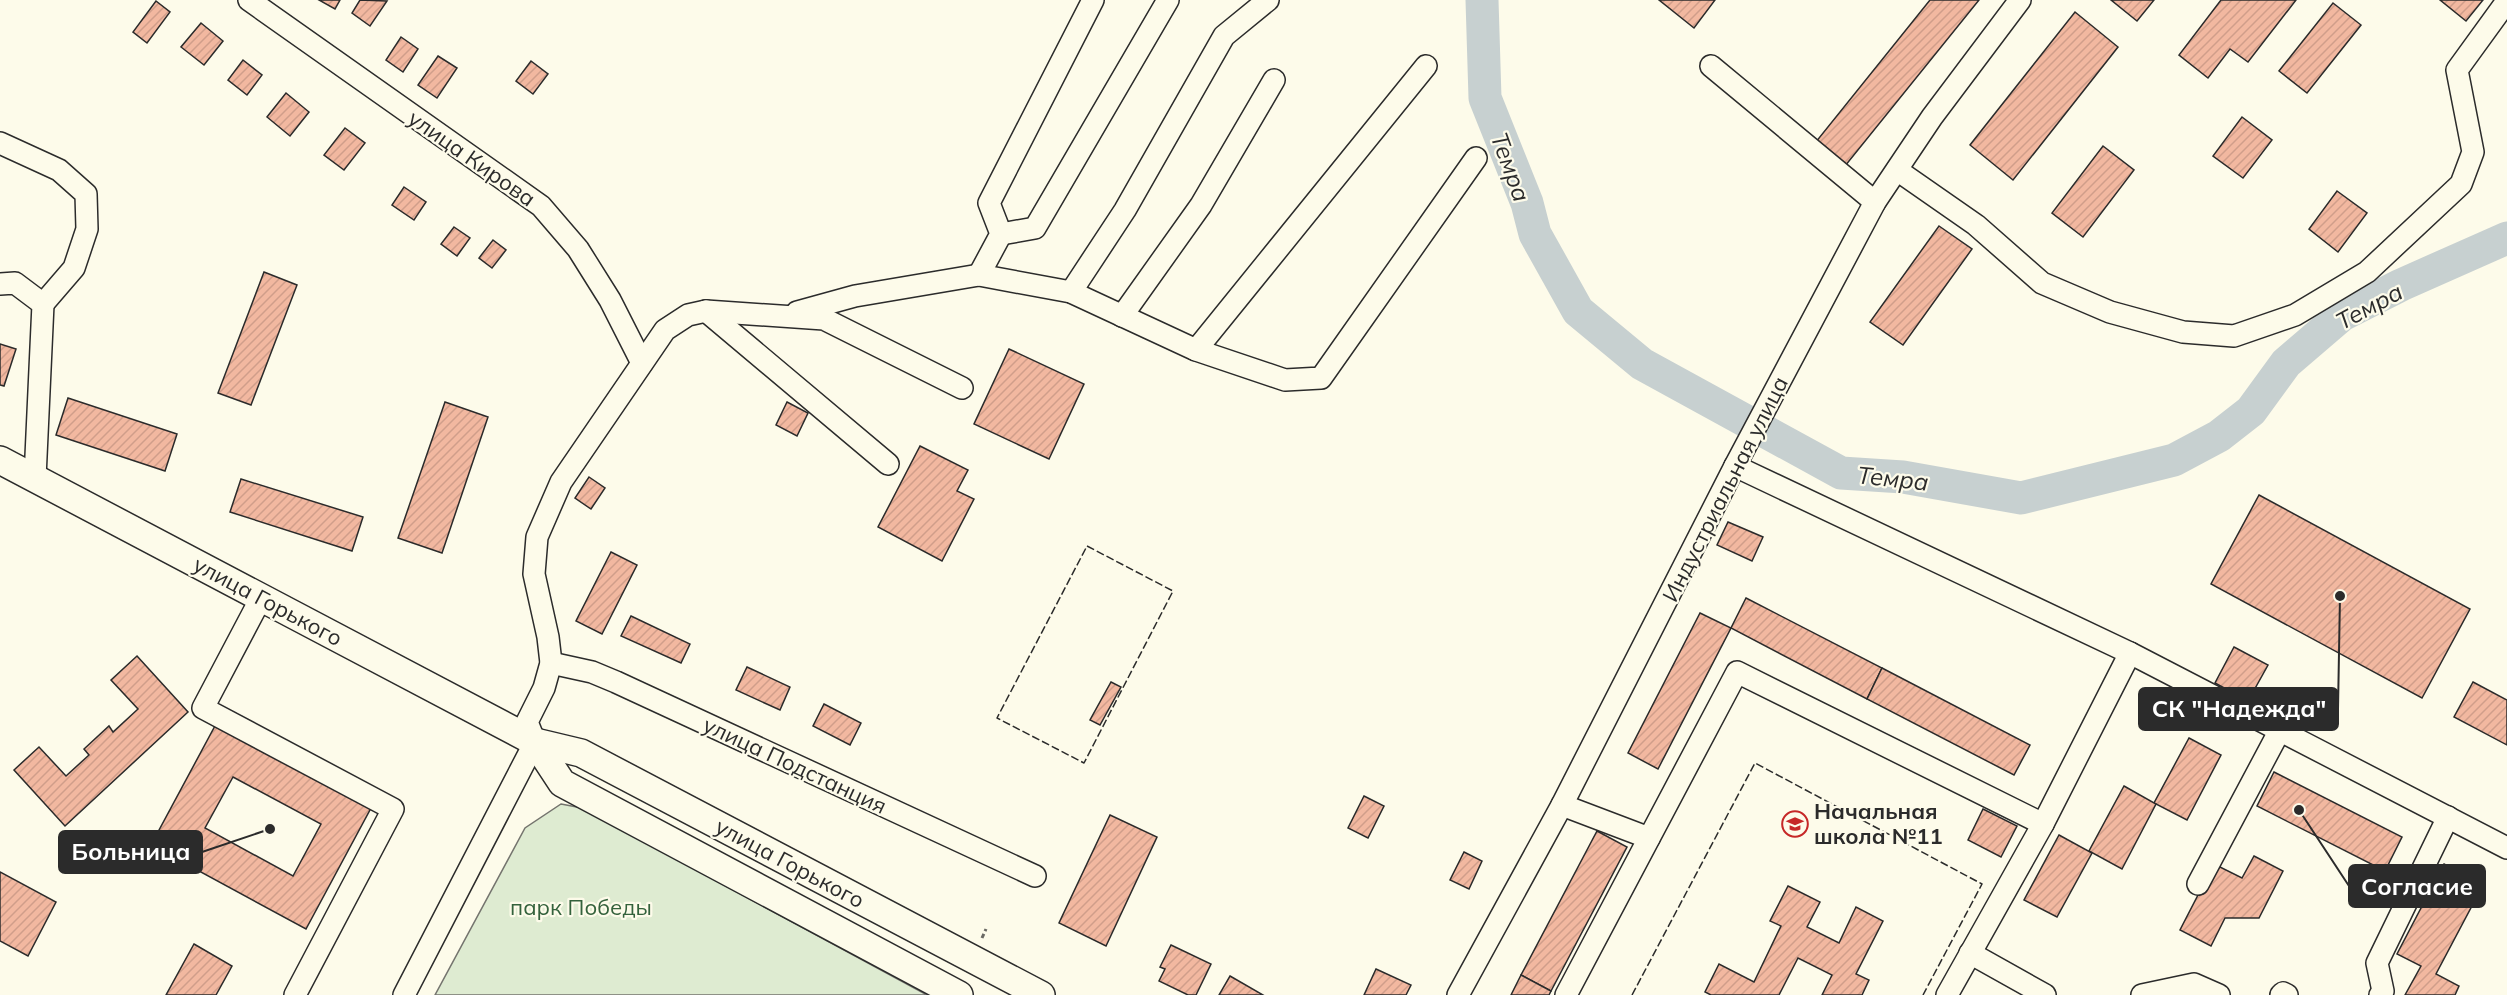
<svg xmlns="http://www.w3.org/2000/svg" width="2507" height="995" font-family="Mulish,sans-serif">
  <style>
    .park { fill: #deebd1; stroke: #74746e; stroke-width: 1.5 }
    .lines { fill: none; stroke-linecap: round; stroke-linejoin: round }
    .river { stroke: #c7d0d0; stroke-width: 33 }
    .building { fill: url(#building-hatch); stroke: #2b2b2b; stroke-width: 1.5; fill-rule: evenodd }
    .minor-casing { stroke: #2b2b2b; stroke-width: 24 }
    .major-casing { stroke: #2b2b2b; stroke-width: 30 }
    .path { stroke: #6a6964; stroke-width: 3; stroke-dasharray: 4.5 3; stroke-linecap: butt }
    .minor { stroke: #fdfbea; stroke-width: 21 }
    .major { stroke: #fdfbea; stroke-width: 27 }
    .fence { stroke: #2b2b2b; stroke-width: 1.5; stroke-dasharray: 8 3; stroke-linecap: butt }
    .labels { text-anchor: middle; dominant-baseline: central; stroke-width: 4.5; stroke-linejoin: round; paint-order: stroke }
    .street-label { font-size: 22px; fill: #2b2b2b; stroke: #fdfbea }
    .poi-label { font-size: 22px; font-weight: bold; fill: #2b2b2b; stroke: #fdfbea; text-anchor: start }
    .park-label { font-size: 22px; fill: #34623c; stroke: #fdfbea }
    .water-label { font-size: 24px; font-style: italic; fill: #2b2b2b; stroke: #fdfbea }
    .leader { fill: none; stroke: #2b2b2b; stroke-width: 2 }
    .callout-dot { fill: #2b2b2b; stroke: #fdfbea; stroke-width: 2 }
    .callout { fill: #2b2b2b; stroke: #2b2b2b; stroke-width: 2 }
    .callout-label { font-size: 24px; text-anchor: middle; font-weight: bold; fill: #fff }
  </style>
  <defs>
    <pattern id="building-hatch" width="6" height="6" patternUnits="userSpaceOnUse" patternTransform="scale(1.5)"><rect width="6" height="6" fill="#f2b8a0"/><path d="M-1 1l2-2M0 6l6-6M5 7l2-2" fill="none" stroke="#d09e8a"/></pattern>
  </defs>
  <rect width="100%" height="100%" fill="#fdfbea"/>
  <polygon class="park" points="561,804 582,808 927,995 435,995 525,828"/>
  <g class="lines">
    <polyline class="river" points="1482,0 1485,98 1527,203 1535,234 1578,311 1642,364 1841,473 1903,477 2021,498 2174,460 2219,436 2251,411 2286,363 2342,315 2401,285 2507,238"/>
  </g>
  <g class="building">
    <polygon points="319,0 340,0 335,9"/>
    <polygon points="360,0 387,1 370,26 352,13"/>
    <polygon points="1659,0 1715,0 1694,28"/>
    <polygon points="1930,0 1979,0 1845,166 1815,143"/>
    <polygon points="2111,0 2154,0 2137,21"/>
    <polygon points="2221,0 2296,0 2248,62 2230,49 2208,78 2179,55"/>
    <polygon points="2440,0 2483,0 2466,21"/>
    <polygon points="156,1 170,12 147,43 133,32"/>
    <polygon points="2333,3 2361,25 2307,93 2279,71"/>
    <polygon points="2075,12 2118,47 2013,180 1970,145"/>
    <polygon points="201,23 223,41 204,65 181,47"/>
    <polygon points="401,37 418,49 403,72 386,60"/>
    <polygon points="438,56 457,68 437,98 418,85"/>
    <polygon points="243,60 262,75 247,95 228,80"/>
    <polygon points="531,61 548,74 533,94 516,81"/>
    <polygon points="286,93 309,112 290,136 267,117"/>
    <polygon points="2242,117 2272,140 2243,178 2213,156"/>
    <polygon points="345,128 365,143 344,170 324,155"/>
    <polygon points="2103,146 2134,170 2083,237 2052,213"/>
    <polygon points="404,187 426,202 414,220 392,205"/>
    <polygon points="2337,191 2367,213 2338,252 2309,229"/>
    <polygon points="1939,226 1972,249 1903,345 1870,322"/>
    <polygon points="454,227 470,238 457,256 441,244"/>
    <polygon points="493,240 506,250 492,268 479,258"/>
    <polygon points="264,272 297,285 251,405 218,393"/>
    <polygon points="0,344 16,349 4,386 0,385"/>
    <polygon points="1009,349 1084,384 1049,459 974,424"/>
    <polygon points="68,398 177,434 165,471 56,435"/>
    <polygon points="445,402 488,417 442,553 398,538"/>
    <polygon points="787,402 808,413 797,436 776,425"/>
    <polygon points="920,446 968,470 957,491 974,499 942,561 878,527"/>
    <polygon points="589,477 605,488 591,509 575,498"/>
    <polygon points="241,479 363,517 352,551 230,512"/>
    <polygon points="2259,495 2470,609 2422,698 2211,584"/>
    <polygon points="1728,522 1763,537 1752,561 1717,545"/>
    <polygon points="611,552 637,565 602,634 576,621"/>
    <polygon points="1746,598 1882,668 1867,699 1731,628"/>
    <polygon points="1700,613 1731,628 1658,769 1628,753"/>
    <polygon points="631,616 690,644 681,663 621,636"/>
    <polygon points="2234,647 2268,665 2248,701 2215,683"/>
    <polygon points="137,656 188,712 65,826 14,770 39,747 66,776 89,755 84,749 109,726 113,732 138,709 111,680"/>
    <polygon points="747,667 790,687 780,710 736,690"/>
    <polygon points="1882,668 2030,745 2014,775 1867,699"/>
    <polygon points="1111,682 1121,687 1100,725 1090,720"/>
    <polygon points="2473,682 2507,700 2507,745 2454,717"/>
    <polygon points="824,704 861,723 850,745 813,726"/>
    <path d="M216,724l155,84 -65,121 -155,-84zM233,777l88,47 -28,52 -88,-48z"/>
    <polygon points="2189,738 2221,755 2187,820 2154,803"/>
    <polygon points="2274,772 2402,837 2385,871 2257,806"/>
    <polygon points="2124,786 2156,804 2122,869 2089,851"/>
    <polygon points="1364,796 1384,806 1368,838 1348,828"/>
    <polygon points="1983,809 2017,826 2001,857 1968,840"/>
    <polygon points="1110,815 1157,837 1106,946 1059,923"/>
    <polygon points="1597,831 1627,847 1551,991 1521,975"/>
    <polygon points="2059,835 2092,853 2057,917 2024,900"/>
    <polygon points="1464,852 1482,861 1469,889 1450,880"/>
    <polygon points="2254,856 2283,871 2259,918 2225,918 2211,946 2180,930 2214,864 2242,878"/>
    <polygon points="2444,864 2483,885 2436,974 2459,986 2455,995 2405,995 2421,966 2397,954"/>
    <polygon points="0,872 56,902 28,956 0,941"/>
    <polygon points="1788,886 1820,902 1807,927 1839,943 1856,907 1883,921 1856,974 1869,980 1862,995 1822,995 1832,975 1798,958 1779,995 1711,995 1705,992 1719,964 1754,982 1781,926 1770,921"/>
    <polygon points="194,944 232,966 216,995 166,995"/>
    <polygon points="1171,945 1211,964 1196,995 1188,995 1159,981 1165,969 1160,967"/>
    <polygon points="1376,969 1411,985 1406,995 1364,995"/>
    <polygon points="1521,975 1551,991 1549,995 1511,995"/>
    <polygon points="1230,976 1263,995 1219,995"/>
  </g>
  <g class="lines">
    <g class="minor-casing">
      <g id="minor">
        <polyline points="249,0 541,206 578,249 610,300 642,363"/>
        <polyline points="1711,66 1875,202"/>
        <polyline points="0,143 59,170 86,194 87,229 74,268 43,304"/>
        <polyline points="1897,170 1976,225 2042,283 2110,312 2183,332 2234,336 2295,315 2367,272 2461,184 2473,152 2457,70 2507,1"/>
        <polyline points="1001,234 1035,228 1168,0"/>
        <polyline points="979,275 1001,234 989,203 1093,0"/>
        <polyline points="0,284 15,283 43,304 35,478"/>
        <polyline points="1071,292 1125,210 1224,36 1268,0"/>
        <polyline points="706,311 888,464"/>
        <polyline points="797,312 855,296 979,275 1071,292 1196,350 1285,380 1321,378 1476,158"/>
        <polyline points="1122,316 1201,205 1274,80"/>
        <polyline points="1196,350 1426,66"/>
        <polyline points="1735,466 2130,653 2507,848"/>
        <polyline points="261,598 203,708 393,809 295,995"/>
        <polyline points="551,663 592,672 616,682 1035,876"/>
        <polyline points="1562,805 1649,838"/>
        <polyline points="2198,884 2280,730"/>
        <polyline points="1970,953 2045,995"/>
        <polyline points="404,995 535,742 527,722 544,688 551,663 548,637 534,574 537,537 561,482 665,330 688,315 706,311 824,319 962,388"/>
        <polyline points="1458,995 1562,805 1735,466 1875,202 1932,117 2020,0"/>
        <polyline points="1566,995 1737,672 2043,824"/>
        <polyline points="1947,995 2043,824 2130,653"/>
        <polyline points="2142,995 2194,984 2219,995"/>
        <polyline points="2281,995 2283,993 2287,995"/>
        <polyline points="2380,995 2383,991 2377,963 2448,817"/>
      </g>
    </g>
    <g class="major-casing">
      <g id="major">
        <polyline points="0,460 535,742 581,753 1041,995"/>
        <polyline points="535,742 562,783 959,995"/>
      </g>
    </g>
    <polyline class="path" points="982,938 986,929"/>
    <use href="#minor" class="minor"/>
    <use href="#major" class="major"/>
    <g class="fence">
      <polygon points="1087,546 1173,591 1084,763 997,718"/>
      <polyline points="1632,995 1755,763 1982,884 1923,995"/>
    </g>
  </g>
  <defs>
    <g id="school-ring" transform="scale(1.35)"><circle r="9.5" fill="#fdfbea" stroke="#c62828" stroke-width="1.5"/><path d="M0-5L7-2L0 1L-7-2ZM-4 1L0 2.5L4 1V4Q0 6-4 4Z" fill="#c62828"/></g>
  </defs>
  <g fill-rule="evenodd">
    <use href="#school-ring" x="1795" y="824"/>
  </g>
  <g class="labels">
    <g class="street-label">
      <text transform="translate(472 158) rotate(35)">улица Кирова</text>
      <text transform="translate(1725 489) rotate(-63)">Индустриальная улица</text>
      <text transform="translate(268 601) rotate(28)">улица Горького</text>
      <text transform="translate(795 765) rotate(25)">улица Подстанция</text>
      <text transform="translate(790 863) rotate(28)">улица Горького</text>
    </g>
    <g class="poi-label">
      <text x="1814" y="811">Начальная<tspan x="1814" dy="25">школа №11</tspan></text>
    </g>
    <g class="park-label">
      <text x="581" y="907">парк Победы</text>
    </g>
    <g class="water-label">
      <text transform="translate(1511 167) rotate(70)">Темра</text>
      <text transform="translate(2369 306) rotate(-28)">Темра</text>
      <text transform="translate(1893 478) rotate(6)">Темра</text>
    </g>
  </g>
  <path class="leader" d="M2340 596L2338 709M270 829L202 852M2299 810L2349 886"/>
  <g class="callout-dot">
    <circle cx="2340" cy="596" r="6"/>
    <circle cx="270" cy="829" r="6"/>
    <circle cx="2299" cy="810" r="6"/>
  </g>
  <g class="callout">
    <rect x="2139" y="688" width="199" height="42" rx="6"/>
    <rect x="59" y="831" width="143" height="42" rx="6"/>
    <rect x="2349" y="865" width="136" height="42" rx="6"/>
  </g>
  <g class="callout-label">
    <text x="2239" y="717">СК "Надежда"</text>
    <text x="131" y="860">Больница</text>
    <text x="2417" y="895">Согласие</text>
  </g>
</svg>
